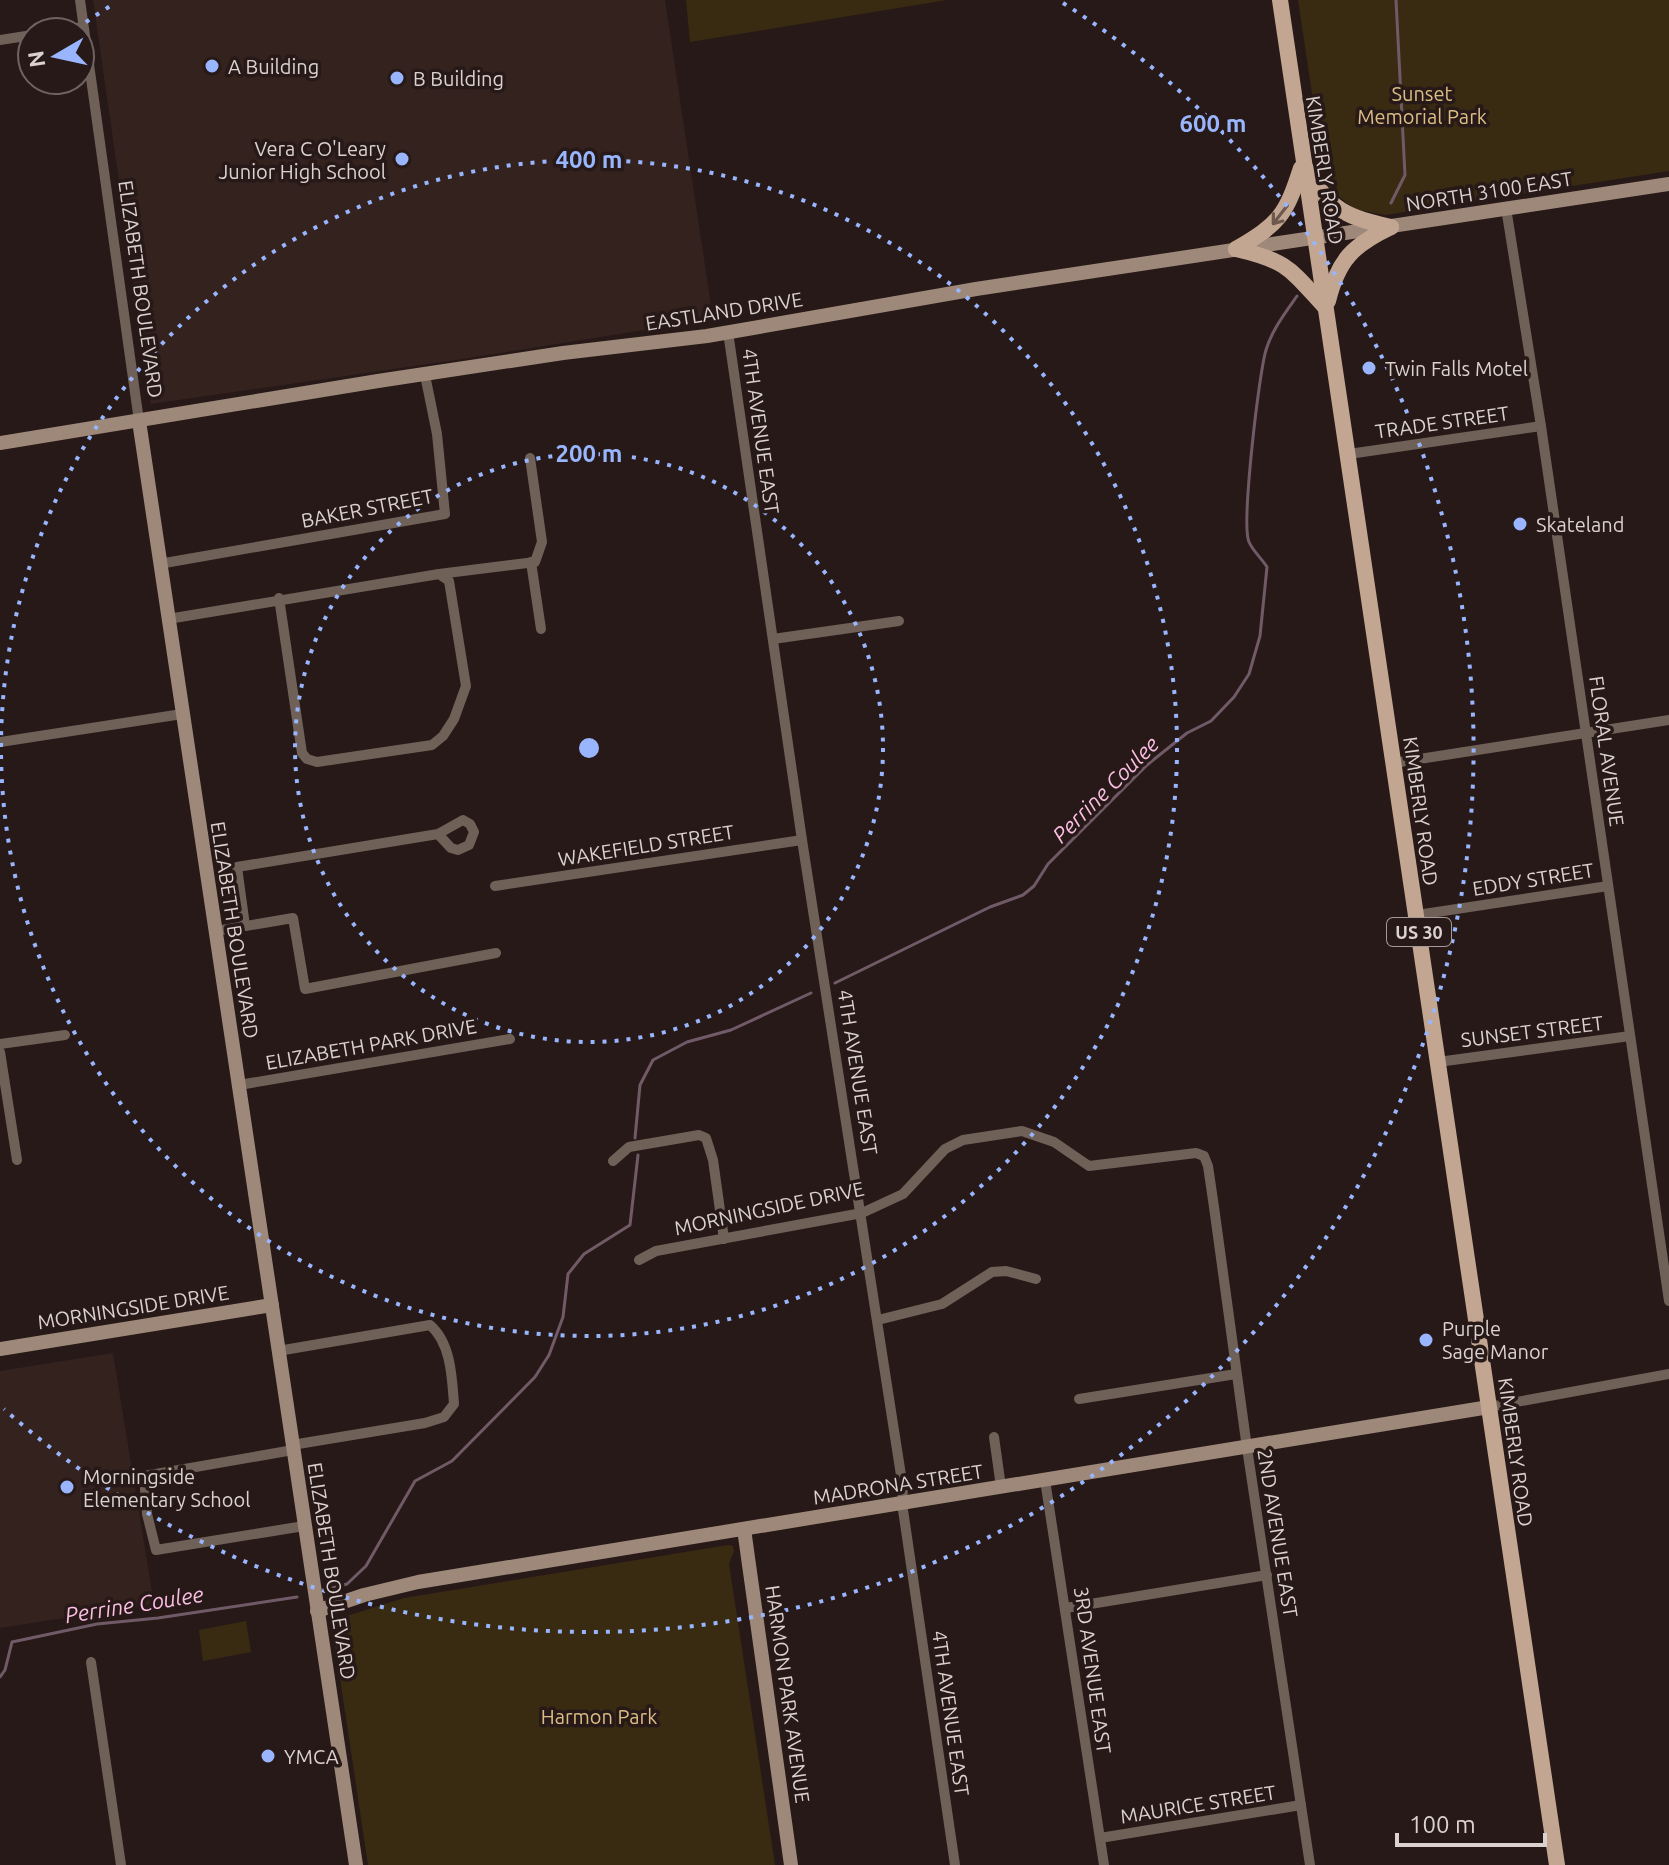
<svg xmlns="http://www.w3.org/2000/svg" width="1669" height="1865" font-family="Ubuntu,sans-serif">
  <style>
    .built { fill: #34221e }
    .green { fill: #392b12 }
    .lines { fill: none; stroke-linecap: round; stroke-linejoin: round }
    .stream { stroke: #715a67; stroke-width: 3 }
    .street { stroke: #6f6158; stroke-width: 10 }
    .secondary { stroke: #9e8879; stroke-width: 14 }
    .primary { stroke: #c2a692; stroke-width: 16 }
    .oneway { stroke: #6d584e }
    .ring { fill: none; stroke: #98b5fd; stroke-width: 4; stroke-dasharray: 4 8 }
    .poi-dot { fill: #98b5fd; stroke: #271917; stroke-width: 3 }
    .labels { text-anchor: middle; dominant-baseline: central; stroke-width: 7; stroke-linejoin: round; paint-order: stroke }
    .shield { fill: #271917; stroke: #a59a98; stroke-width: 2 }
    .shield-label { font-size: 18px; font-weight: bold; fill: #dbd1cf }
    .poi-label { font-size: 20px; fill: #dbd1cf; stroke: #271917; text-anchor: start }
    .park-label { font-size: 20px; fill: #dcbd85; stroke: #271917 }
    .street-label { font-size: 20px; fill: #dbd1cf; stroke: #271917 }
    .water-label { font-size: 22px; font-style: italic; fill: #fabfe3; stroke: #271917 }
    .centre { fill: #98b5fd; stroke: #271917; stroke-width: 4 }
    .ring-label { font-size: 24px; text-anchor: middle; font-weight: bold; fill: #98b5fd; stroke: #271917; stroke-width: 7; stroke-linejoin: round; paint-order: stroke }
  </style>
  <rect width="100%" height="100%" fill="#271917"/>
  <g class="built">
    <polygon points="93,0 665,0 713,319 456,360 151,404"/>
    <polygon points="113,1353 154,1604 0,1628 0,1371"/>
  </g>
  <g class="green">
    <polygon points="686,0 947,0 690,42"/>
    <polygon points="1298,0 1669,0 1669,171 1385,215 1354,209 1329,188 1319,140"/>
    <polygon points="728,1545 733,1546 734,1551 729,1564 775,1865 368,1865 332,1625 334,1620 404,1598"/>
    <polygon points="246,1621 251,1652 203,1661 199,1630"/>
  </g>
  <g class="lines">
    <g class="stream">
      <polyline points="1391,203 1405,175 1396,0"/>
      <path d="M835,983l155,-76 33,-12 11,-9 14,-22 99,-99 40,-32 24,-12 23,-24 15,-23 11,-38 7,-69c-5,-8 -14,-16 -18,-25 -8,-17 10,-169 17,-192 6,-20 19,-37 31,-54"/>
      <polyline points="635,1138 640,1085 653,1060 687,1042 731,1030 811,993"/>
      <polyline points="329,1589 347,1584 366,1566 415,1481 452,1461 535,1377 549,1355 563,1317 568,1274 584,1254 630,1225 638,1155"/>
      <polyline points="0,1677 5,1670 12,1642 97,1624 158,1618 297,1597"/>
    </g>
    <g class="street">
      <polyline points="80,0 139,421"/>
      <polyline points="49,32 83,27"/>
      <polyline points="0,40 32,35"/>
      <polyline points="1506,208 1541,426 1669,1301"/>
      <polyline points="728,332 802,840 903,1488 902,1503 955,1865"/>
      <polyline points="1349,454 1541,426"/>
      <polyline points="531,562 541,629"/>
      <polyline points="159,564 445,514 437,434 425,375"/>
      <polyline points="439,574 535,562 542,542 530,458"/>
      <polyline points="168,619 439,574 449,581 466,686 454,719 443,736 432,745 317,762 307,759 302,753 279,598"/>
      <polyline points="773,639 899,621"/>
      <polyline points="0,742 182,714"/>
      <polyline points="1394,763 1669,720"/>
      <polyline points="495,886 802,840"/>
      <polyline points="1417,915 1608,886"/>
      <polyline points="245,926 237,867 438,834 463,820 470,824 474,832 469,845 458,850 451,848 438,834"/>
      <polyline points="216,931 293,918 305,989 496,953"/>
      <polyline points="0,1044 65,1035"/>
      <polyline points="0,1052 17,1160"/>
      <polyline points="1438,1062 1630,1036"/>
      <polyline points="239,1085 510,1039"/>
      <polyline points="613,1161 629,1147 699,1135 706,1138 713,1160 724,1239"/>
      <polyline points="639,1260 656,1251 862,1213 903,1194 945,1149 963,1140 1022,1131 1054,1142 1089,1166 1196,1153 1204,1156 1208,1166 1214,1207 1247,1448 1310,1865"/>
      <polyline points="878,1320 942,1304 992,1272 1006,1271 1036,1279"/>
      <path d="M278,1351l152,-26c21,18 22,52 24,79l-10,13 -19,6 -133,22"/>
      <polyline points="1079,1399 1236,1374"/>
      <polyline points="1489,1407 1669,1374"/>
      <polyline points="994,1437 1001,1487"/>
      <polyline points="293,1450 144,1476 147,1514 156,1550 304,1526"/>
      <polyline points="1045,1480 1104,1865"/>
      <polyline points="1066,1608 1267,1575"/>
      <polyline points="91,1662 121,1865"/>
      <polyline points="1100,1838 1301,1805"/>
    </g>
    <g class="secondary">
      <polyline points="139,421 356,1865"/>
      <polyline points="0,443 378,381 563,353 707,336 976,289 1669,184"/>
      <polyline points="0,1349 272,1305"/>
      <polyline points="744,1529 791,1865"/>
      <polyline points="317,1611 364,1595 418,1582 1489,1407"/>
    </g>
    <g class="primary">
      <polyline points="1280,0 1557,1865"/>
      <path d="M1307,170c23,41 40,47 84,57"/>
      <path d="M1236,249c43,-25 50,-34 65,-81"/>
      <path d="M1236,249c52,12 54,20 89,58"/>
      <path d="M1328,301c10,-41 25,-56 63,-74"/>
    </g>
  </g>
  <defs><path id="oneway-shaft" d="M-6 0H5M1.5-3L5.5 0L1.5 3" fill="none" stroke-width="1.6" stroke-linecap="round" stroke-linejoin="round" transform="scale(2)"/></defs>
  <use class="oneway" href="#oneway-shaft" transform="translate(1280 215) rotate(128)"/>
  <g class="ring">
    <circle cx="589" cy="748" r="294"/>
    <circle cx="589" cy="748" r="588"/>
    <path d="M76 29A883 883 0 0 1 115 3M1063 3A883 883 0 1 1 4 1409"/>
  </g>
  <g class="poi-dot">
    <circle cx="212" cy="66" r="8"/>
    <circle cx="397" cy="78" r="8"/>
    <circle cx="402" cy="159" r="8"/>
    <circle cx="1369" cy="368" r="8"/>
    <circle cx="1520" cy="524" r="8"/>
    <circle cx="1426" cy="1340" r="8"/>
    <circle cx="67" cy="1487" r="8"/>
    <circle cx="268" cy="1756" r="8"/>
  </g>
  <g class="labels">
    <rect class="shield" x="1387" y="918" width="64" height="28" rx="6"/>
    <g class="shield-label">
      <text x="1419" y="932">US 30</text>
    </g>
    <g class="poi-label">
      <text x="228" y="66">A Building</text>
      <text x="413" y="78">B Building</text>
      <text x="386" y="148" text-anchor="end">Vera C O'Leary<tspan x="386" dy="23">Junior High School</tspan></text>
      <text x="1385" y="368">Twin Falls Motel</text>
      <text x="1536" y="524">Skateland</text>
      <text x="1442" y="1328">Purple<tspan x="1442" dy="23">Sage Manor</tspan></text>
      <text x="83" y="1476">Morningside<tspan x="83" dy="23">Elementary School</tspan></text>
      <text x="284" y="1756">YMCA</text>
    </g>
    <g class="park-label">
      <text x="1422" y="93">Sunset<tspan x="1422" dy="23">Memorial Park</tspan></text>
      <text x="599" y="1716">Harmon Park</text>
    </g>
    <g class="street-label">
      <text transform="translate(1325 170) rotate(81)">KIMBERLY ROAD</text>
      <text transform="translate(1489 191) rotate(-9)">NORTH 3100 EAST</text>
      <text transform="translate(141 289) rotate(82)">ELIZABETH BOULEVARD</text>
      <text transform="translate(724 311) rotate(-9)">EASTLAND DRIVE</text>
      <text transform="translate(1442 422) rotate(-8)">TRADE STREET</text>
      <text transform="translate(761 431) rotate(82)">4TH AVENUE EAST</text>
      <text transform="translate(367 508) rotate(-11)">BAKER STREET</text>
      <text transform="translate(1607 751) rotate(82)">FLORAL AVENUE</text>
      <text transform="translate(1421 811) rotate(82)">KIMBERLY ROAD</text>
      <text transform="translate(646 845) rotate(-9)">WAKEFIELD STREET</text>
      <text transform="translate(1533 879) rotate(-9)">EDDY STREET</text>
      <text transform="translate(235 930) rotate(81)">ELIZABETH BOULEVARD</text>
      <text transform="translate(1532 1031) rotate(-7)">SUNSET STREET</text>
      <text transform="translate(371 1044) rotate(-10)">ELIZABETH PARK DRIVE</text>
      <text transform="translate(858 1072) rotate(81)">4TH AVENUE EAST</text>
      <text transform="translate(769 1208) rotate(-12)">MORNINGSIDE DRIVE</text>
      <text transform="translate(133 1307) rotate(-9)">MORNINGSIDE DRIVE</text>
      <text transform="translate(1516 1452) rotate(82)">KIMBERLY ROAD</text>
      <text transform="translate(898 1484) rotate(-9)">MADRONA STREET</text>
      <text transform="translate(1278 1533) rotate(81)">2ND AVENUE EAST</text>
      <text transform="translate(332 1571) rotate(81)">ELIZABETH BOULEVARD</text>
      <text transform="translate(1093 1670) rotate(82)">3RD AVENUE EAST</text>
      <text transform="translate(788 1694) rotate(82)">HARMON PARK AVENUE</text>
      <text transform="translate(951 1713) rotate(82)">4TH AVENUE EAST</text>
      <text transform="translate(1198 1804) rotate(-9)">MAURICE STREET</text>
    </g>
    <g class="water-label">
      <text transform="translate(1105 789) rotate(-45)">Perrine Coulee</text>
      <text transform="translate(134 1604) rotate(-9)">Perrine Coulee</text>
    </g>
  </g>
  <circle cx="589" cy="748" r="12" class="centre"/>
  <g class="ring-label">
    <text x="1213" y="132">600 m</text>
    <text x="589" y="168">400 m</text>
    <text x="589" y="462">200 m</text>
  </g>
  <g transform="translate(56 56) rotate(261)"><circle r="38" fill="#271917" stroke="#6f6361" stroke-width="2"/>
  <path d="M0-6L14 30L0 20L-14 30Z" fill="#98b5fd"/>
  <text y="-12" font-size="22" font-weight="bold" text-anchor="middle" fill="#dbd1cf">N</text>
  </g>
  <path d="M1397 1833v12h148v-12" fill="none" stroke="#dbd1cf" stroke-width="4"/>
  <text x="1409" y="1833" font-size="24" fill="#dbd1cf" stroke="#271917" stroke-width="6" paint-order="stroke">100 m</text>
</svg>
